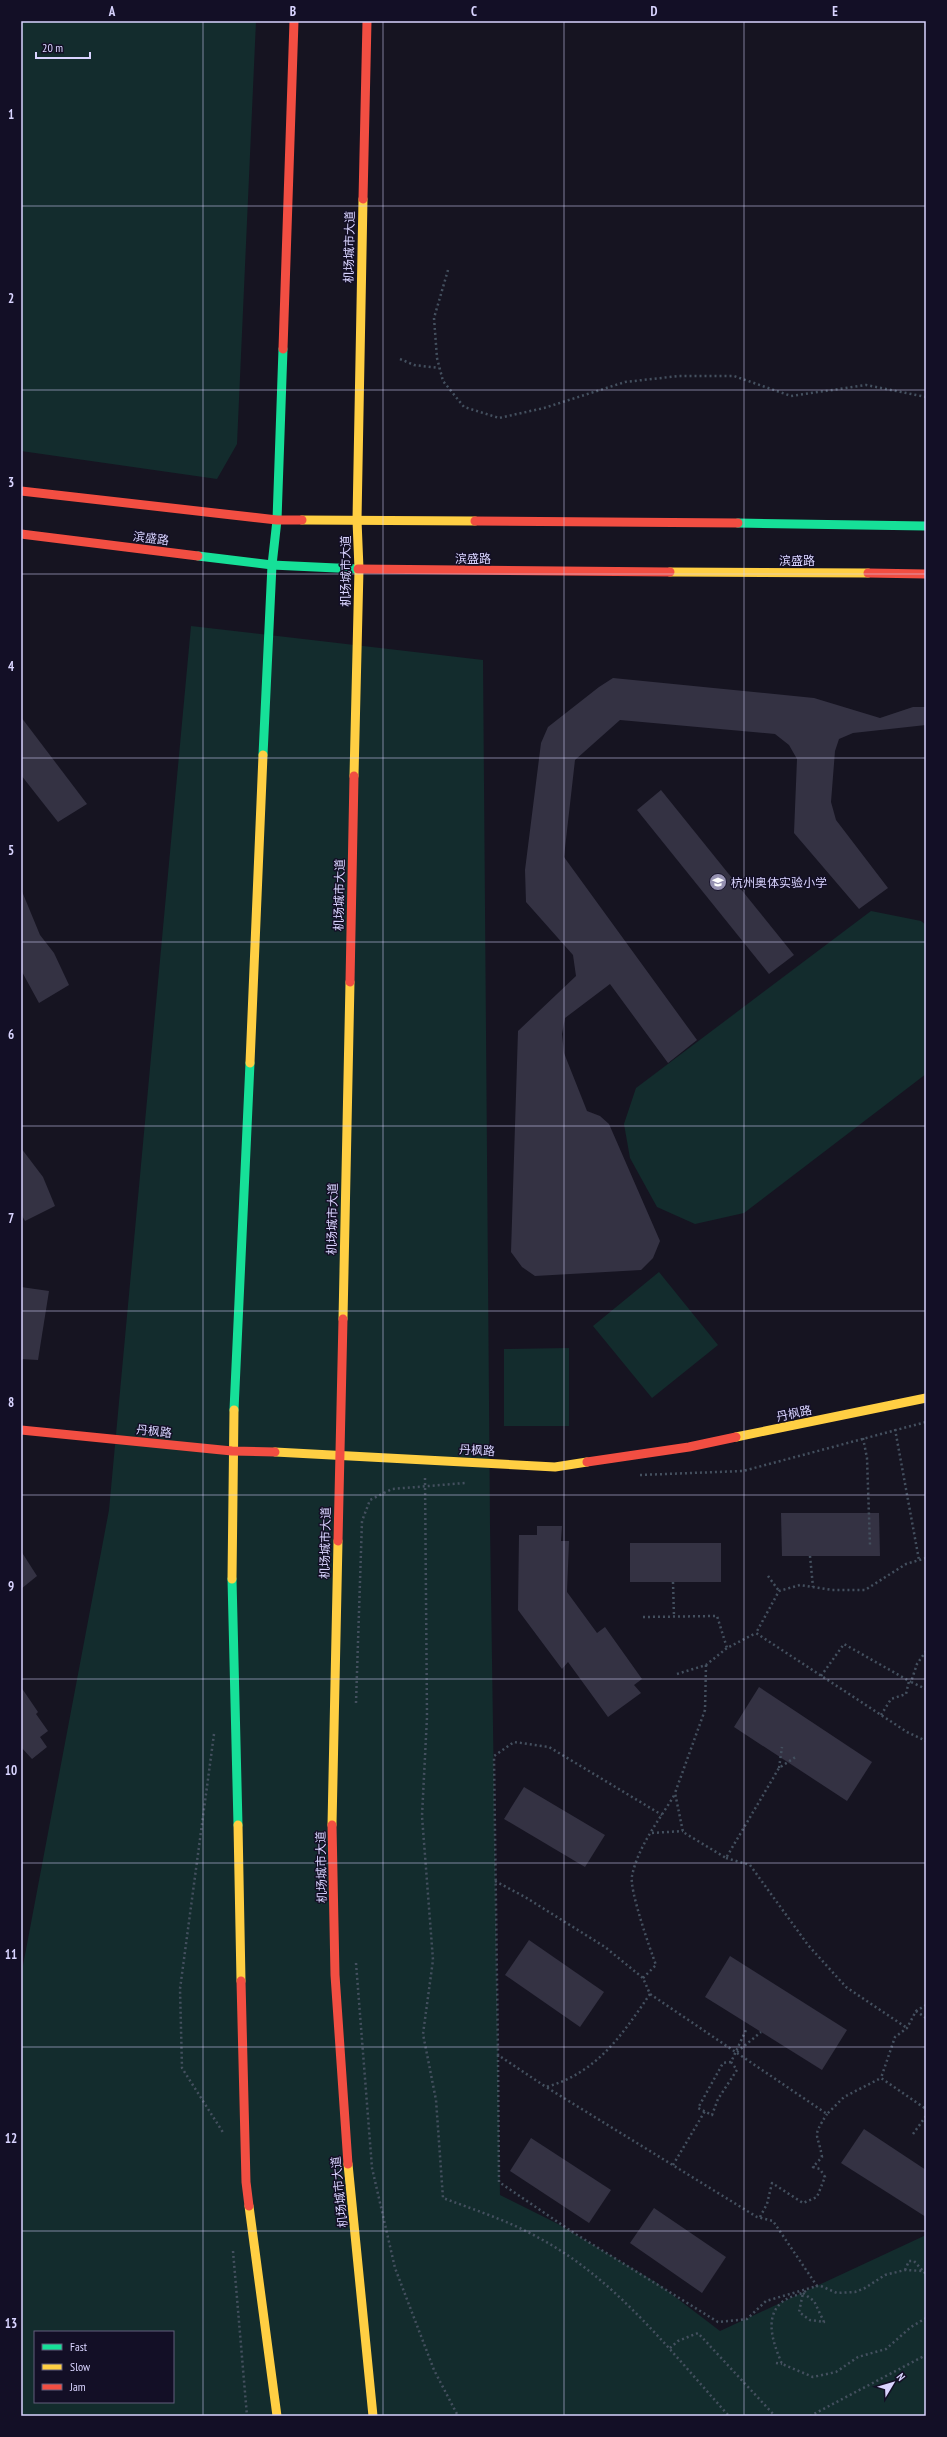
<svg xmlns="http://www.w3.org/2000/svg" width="947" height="2437" font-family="'PT Sans Narrow','Noto Sans SC',sans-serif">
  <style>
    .green { fill: #132c2d; fill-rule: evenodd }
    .building { fill: #343243 }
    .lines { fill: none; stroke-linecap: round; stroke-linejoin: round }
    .path { stroke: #44505f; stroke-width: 2.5; stroke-dasharray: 2 3; stroke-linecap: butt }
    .fast { stroke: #16e098; stroke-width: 9 }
    .slow { stroke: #ffcf43; stroke-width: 9 }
    .jam { stroke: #f24e42; stroke-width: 9 }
    .grid { fill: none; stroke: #d9d4ff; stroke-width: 1; stroke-opacity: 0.55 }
    .labels { text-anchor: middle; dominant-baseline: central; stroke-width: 3; stroke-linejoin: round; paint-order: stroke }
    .street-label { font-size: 12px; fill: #d9d4ff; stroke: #130f26 }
    .poi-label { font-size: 12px; fill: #d9d4ff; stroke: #130f26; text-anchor: start }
    .neatline { fill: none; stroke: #d9d4ff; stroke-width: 1.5 }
    .grid-label { font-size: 13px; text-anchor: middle; font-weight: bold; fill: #d9d4ff }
  </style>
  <rect width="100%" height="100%" fill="#161421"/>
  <g class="green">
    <polygon points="21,21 256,21 237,444 217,479 21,451"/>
    <path d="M191,626l292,34 7,865 10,670 58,29 99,59 63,48 206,-96v181h-905v-440l88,-466zM35,2332h138v70h-138z"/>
    <polygon points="871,911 921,921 926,925 926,1074 744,1213 695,1224 657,1207 630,1158 624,1124 636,1088"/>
    <polygon points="659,1272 718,1345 652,1398 593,1326"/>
    <polygon points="569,1348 569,1426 504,1426 504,1349"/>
  </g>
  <g class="building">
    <polygon points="613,678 814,698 880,718 913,707 926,707 926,725 853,733 839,739 835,751 831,802 836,820 888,888 859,909 794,833 797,759 789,745 775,734 620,720 575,760 564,857 697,1040 668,1063 610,984 565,1018 562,1034 564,1053 587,1111 600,1116 609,1124 660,1241 653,1258 641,1270 535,1276 522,1267 511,1252 518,1031 576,976 573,955 526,902 525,870 541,743 548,727 599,687"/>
    <polygon points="21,717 87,804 58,822 21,775"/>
    <polygon points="661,790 794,955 769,974 637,810"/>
    <polygon points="21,889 40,935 54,953 69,985 39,1003 21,970"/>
    <polygon points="21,1148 43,1177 55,1206 25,1221 21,1214"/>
    <polygon points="21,1287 49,1291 38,1360 21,1359"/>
    <polygon points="781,1513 879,1513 880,1556 782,1556"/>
    <polygon points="537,1526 562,1526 561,1541 569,1541 567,1592 597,1633 605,1627 642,1679 634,1685 641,1693 608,1717 568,1662 562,1669 518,1610 519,1535 537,1535"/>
    <rect x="630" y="1543" width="91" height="39"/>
    <polygon points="21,1551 37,1576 21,1589"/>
    <polygon points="21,1687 38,1712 36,1714 48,1731 40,1737 47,1747 32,1759 21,1747"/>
    <polygon points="759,1687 872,1762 847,1801 734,1727"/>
    <polygon points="524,1787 605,1835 585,1867 504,1819"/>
    <polygon points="529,1940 604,1992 580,2027 505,1975"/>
    <polygon points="730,1956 847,2030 822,2070 705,1997"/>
    <polygon points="864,2129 926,2170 926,2217 841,2163"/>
    <polygon points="531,2138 611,2190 589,2223 510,2171"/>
    <polygon points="654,2208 726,2257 702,2293 630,2243"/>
  </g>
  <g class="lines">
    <g class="path">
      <polyline points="448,270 434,318 437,358 443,381 464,407 499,418 544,408 625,382 679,376 734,376 791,396 866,385 926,397"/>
      <polyline points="400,359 414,365 439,368"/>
      <polyline points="895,1429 919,1560"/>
      <polyline points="863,1438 867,1458 870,1545"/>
      <polyline points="640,1475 743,1471 926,1422"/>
      <path d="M425,1478l2,239 -5,99 11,144 -10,74 13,66 7,98c32,12 66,23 96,40 77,41 132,114 190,178"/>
      <polyline points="810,1556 813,1587"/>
      <polyline points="926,1558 906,1564 865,1590 832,1590 800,1585 779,1591 756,1633 907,1732 926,1741"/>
      <polyline points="768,1576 779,1591"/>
      <polyline points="673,1582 674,1617"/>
      <polyline points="643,1617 717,1616 727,1648"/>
      <polyline points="926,1651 917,1664 911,1682 926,1689"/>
      <polyline points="706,1665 705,1710 675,1793 683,1832 726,1858 779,1768 797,1756"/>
      <polyline points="677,1674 706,1665 727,1648 756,1633"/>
      <polyline points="821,1676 844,1644 911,1682"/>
      <polyline points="356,1703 362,1521 370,1500 392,1489 465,1483"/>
      <polyline points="881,1715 891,1699 906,1694 909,1681"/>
      <polyline points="214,1734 180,1989 182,2068 224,2134"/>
      <polyline points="779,1768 782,1747"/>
      <polyline points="652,1833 683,1831"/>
      <polyline points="726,1858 750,1865 808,1945 846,1987 907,2028"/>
      <polyline points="495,1881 525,1897 605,1947 643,1978 650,1994 827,2114 844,2097 881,2078"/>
      <polyline points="356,1963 372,2168 395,2268 434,2370 458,2416"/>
      <path d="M643,1978l13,-13c-6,-16 -27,-76 -24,-89 6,-30 28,-57 43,-82"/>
      <path d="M650,1994c-28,41 -53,79 -104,93l-48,-32 -4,-299 20,-14 35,5 113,68"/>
      <polyline points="926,2005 916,2011 907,2028 895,2037 881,2078 926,2109"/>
      <polyline points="916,2011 926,2018"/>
      <polyline points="737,2052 761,2032"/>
      <polyline points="498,2055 499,2182 574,2233 718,2322 747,2319 766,2301 817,2286 773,2221 757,2217 546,2087"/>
      <polyline points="731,2062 737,2070 718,2099 712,2115 698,2108 723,2063 731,2062 746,2030"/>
      <polyline points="913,2134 926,2116"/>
      <polyline points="673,2165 705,2111"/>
      <path d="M760,2217l7,-13 5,-21 31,20 14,-6 8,-20 -5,-8 -7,-2 9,-10c-4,-25 -11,-18 5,-43"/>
      <polyline points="233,2251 247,2416"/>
      <polyline points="905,2270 909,2261 914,2261 923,2271"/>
      <polyline points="816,2286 821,2286 837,2293 855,2292 865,2288 885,2275 905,2270 923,2271 926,2274"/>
      <path d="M806,2291c-8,5 -18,5 -25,12 -18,16 -6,44 1,61l31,13 23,-5 22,-15 28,-8 25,-22 15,-9"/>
      <polygon points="803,2293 814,2301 824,2322 810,2320 799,2312"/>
      <polyline points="670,2348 678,2341 698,2333 775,2416"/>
      <polyline points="776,2363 782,2364"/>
      <polyline points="810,2416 926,2355"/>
    </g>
    <g class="fast">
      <polyline points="277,520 283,349"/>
      <polyline points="738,523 926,526"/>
      <polyline points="198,556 272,565 358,569"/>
      <polyline points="263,755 272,565 277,520"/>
      <polyline points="234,1410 250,1063"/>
      <polyline points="232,1579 238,1825"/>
    </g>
    <g class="slow">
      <polyline points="302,520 475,521"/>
      <polyline points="357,520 363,199"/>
      <polyline points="670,572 868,573"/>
      <polyline points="354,776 359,569 357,520"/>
      <polyline points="250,1063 263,755"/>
      <polyline points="343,1319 350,982"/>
      <polyline points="736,1437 926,1398"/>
      <polyline points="275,1452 555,1467 587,1462"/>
      <polyline points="232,1579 234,1410"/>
      <polyline points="238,1825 241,1981"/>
      <polyline points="332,1825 338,1541"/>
      <polyline points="348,2164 373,2416"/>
      <polyline points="249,2206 277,2416"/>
    </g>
    <g class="jam">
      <polyline points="363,199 367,21"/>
      <polyline points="283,349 294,21"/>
      <polyline points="21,491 277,520 302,520"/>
      <polyline points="475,521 738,523"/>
      <polyline points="21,534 198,556"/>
      <polyline points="358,569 670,572"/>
      <polyline points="868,573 926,574"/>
      <polyline points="350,982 354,776"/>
      <polyline points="21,1430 232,1451 275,1452"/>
      <polyline points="587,1462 689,1447 736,1437"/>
      <polyline points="338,1541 343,1319"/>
      <polyline points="332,1825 335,1975 348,2164"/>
      <polyline points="241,1981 246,2182 249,2206"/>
    </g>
  </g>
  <path class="grid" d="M203,21v2395M383,21v2395M564,21v2395M744,21v2395M21,206h905M21,390h905M21,574h905M21,758h905M21,942h905M21,1126h905M21,1311h905M21,1495h905M21,1679h905M21,1863h905M21,2047h905M21,2231h905"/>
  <defs>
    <g id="school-disc" transform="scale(0.9)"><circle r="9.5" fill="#9591b1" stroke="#130f26"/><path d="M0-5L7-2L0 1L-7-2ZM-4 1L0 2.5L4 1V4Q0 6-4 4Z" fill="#fff"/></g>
  </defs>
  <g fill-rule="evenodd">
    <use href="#school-disc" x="718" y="882"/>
  </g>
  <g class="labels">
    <g class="street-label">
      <text transform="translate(349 247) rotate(-89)">机场城市大道</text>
      <text transform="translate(151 538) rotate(7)">滨盛路</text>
      <text x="473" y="558">滨盛路</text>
      <text x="797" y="560">滨盛路</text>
      <text transform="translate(345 571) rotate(-90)">机场城市大道</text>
      <text transform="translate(339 895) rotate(-89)">机场城市大道</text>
      <text transform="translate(332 1219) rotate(-89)">机场城市大道</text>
      <text transform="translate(794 1413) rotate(-12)">丹枫路</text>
      <text transform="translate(154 1431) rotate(6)">丹枫路</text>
      <text transform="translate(477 1450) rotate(3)">丹枫路</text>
      <text transform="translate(325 1543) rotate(-89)">机场城市大道</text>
      <text transform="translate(321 1867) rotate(-91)">机场城市大道</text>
      <text transform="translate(339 2192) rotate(-96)">机场城市大道</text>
    </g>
    <g class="poi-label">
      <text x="731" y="882">杭州奥体实验小学</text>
    </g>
  </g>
  <rect width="947" height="2437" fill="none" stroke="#130f26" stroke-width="44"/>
  <rect x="34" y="2331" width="140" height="72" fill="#130f26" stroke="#625e7d"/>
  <rect x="42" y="2344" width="20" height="6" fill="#16e098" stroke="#625e7d"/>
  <text x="70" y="2351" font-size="12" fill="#d9d4ff">Fast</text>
  <rect x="42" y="2364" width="20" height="6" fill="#ffcf43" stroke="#625e7d"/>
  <text x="70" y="2371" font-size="12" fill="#d9d4ff">Slow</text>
  <rect x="42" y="2384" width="20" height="6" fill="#f24e42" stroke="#625e7d"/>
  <text x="70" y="2391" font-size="12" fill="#d9d4ff">Jam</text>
  <g transform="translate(893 2383) rotate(52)" stroke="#130f26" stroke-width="3" paint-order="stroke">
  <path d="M0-3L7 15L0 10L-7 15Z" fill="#d9d4ff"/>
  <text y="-6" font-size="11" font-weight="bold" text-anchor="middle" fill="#d9d4ff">N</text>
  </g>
  <path d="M36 52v6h54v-6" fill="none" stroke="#d9d4ff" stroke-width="2"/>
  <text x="42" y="52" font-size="12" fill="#d9d4ff" stroke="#130f26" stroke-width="3" paint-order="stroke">20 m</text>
  <rect x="22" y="22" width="903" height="2393" class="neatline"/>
  <g class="grid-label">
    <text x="112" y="16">A</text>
    <text x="293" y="16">B</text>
    <text x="474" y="16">C</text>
    <text x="654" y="16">D</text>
    <text x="835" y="16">E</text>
    <text x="11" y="119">1</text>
    <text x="11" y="303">2</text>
    <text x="11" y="487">3</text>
    <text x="11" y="671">4</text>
    <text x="11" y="855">5</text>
    <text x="11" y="1039">6</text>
    <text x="11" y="1223">7</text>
    <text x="11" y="1407">8</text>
    <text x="11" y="1591">9</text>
    <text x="11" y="1775">10</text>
    <text x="11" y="1959">11</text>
    <text x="11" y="2143">12</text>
    <text x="11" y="2328">13</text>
  </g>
</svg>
